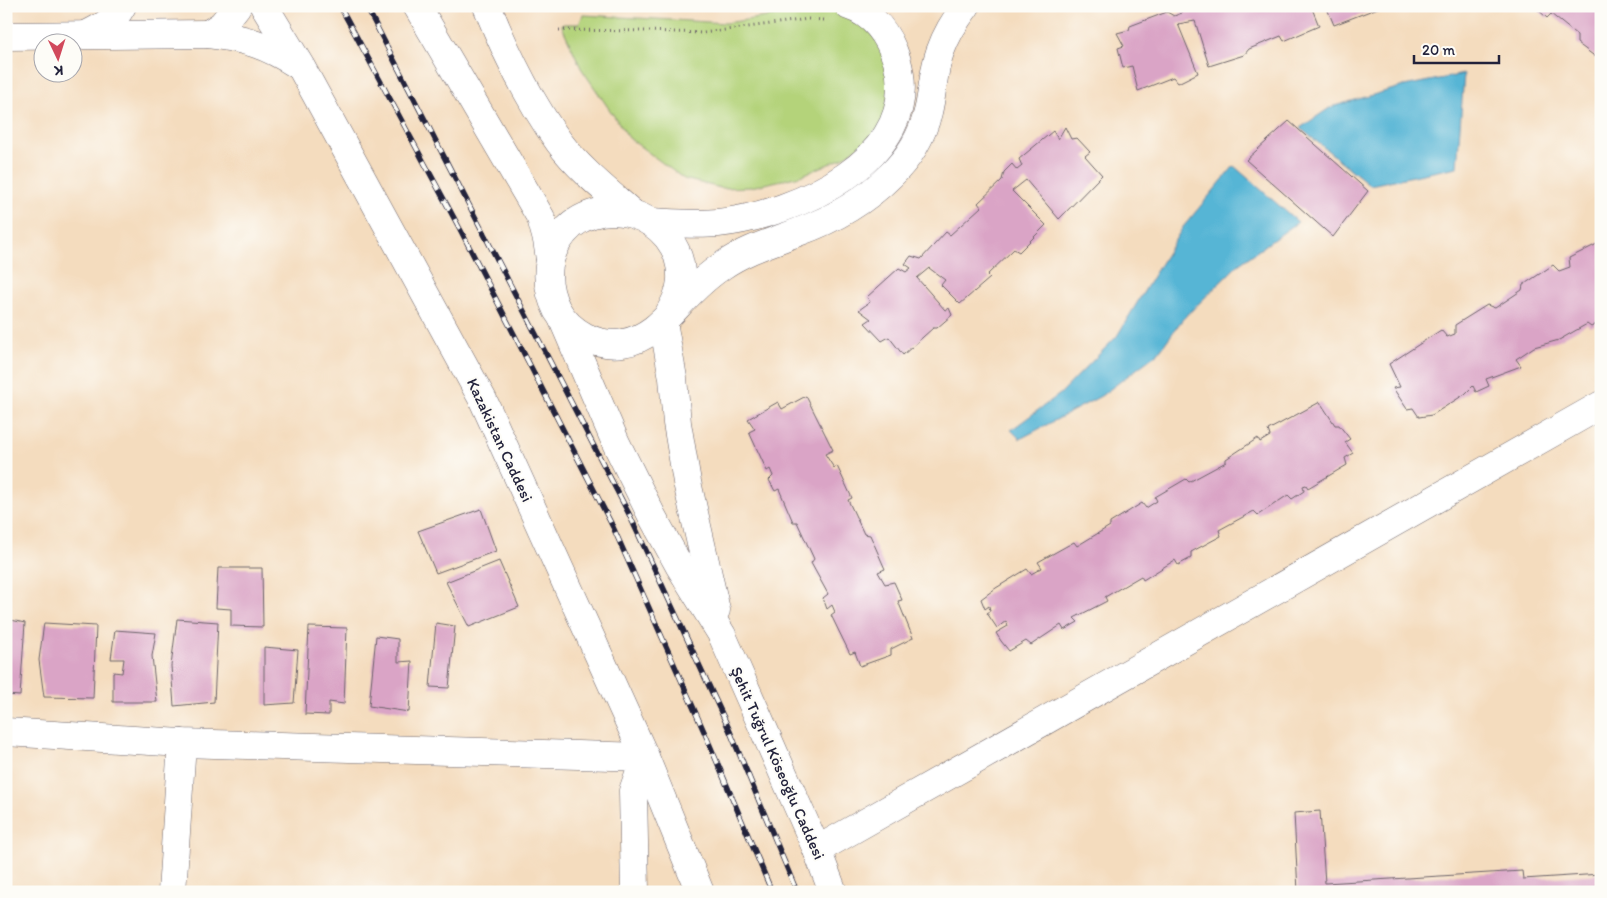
<svg xmlns="http://www.w3.org/2000/svg" width="1607" height="898" font-family="Itim,sans-serif">
  <style>
    .green { fill: #b4d37a; stroke: #6b7a5a }
    .water { fill: #57b5d5; stroke: #3c6c88 }
    .building { fill: #daa4c6 }
    .lines { fill: none; stroke-linecap: round; stroke-linejoin: round }
    .minor-casing { stroke: #6c6369; stroke-width: 29 }
    .major-casing { stroke: #6c6369; stroke-width: 29 }
    .path { stroke: #6c6369; stroke-width: 3; stroke-dasharray: 1 4; stroke-linecap: butt }
    .minor { stroke: #fff; stroke-width: 28 }
    .major { stroke: #fff; stroke-width: 28 }
    .rail-casing { stroke: #22223b; stroke-width: 5.5 }
    .rail { stroke: #fdfcf7; stroke-width: 4; stroke-dasharray: 11; stroke-linecap: butt }
    .labels { text-anchor: middle; dominant-baseline: central; stroke-width: 4; stroke-linejoin: round; paint-order: stroke }
    .street-label { font-size: 16px; fill: #22223b; stroke: #fdfcf7 }
  </style>
  <rect width="100%" height="100%" fill="#fdfcf7"/>
  <filter id="ink" filterUnits="userSpaceOnUse"><feTurbulence type="fractalNoise" baseFrequency=".02" numOctaves="2"/><feDisplacementMap in="SourceGraphic" scale="10" xChannelSelector="R" yChannelSelector="G"/><feConvolveMatrix kernelMatrix="1 2 1 2 8 2 1 2 1" color-interpolation-filters="sRGB"/></filter>
  <filter id="wash" filterUnits="userSpaceOnUse"><feTurbulence type="fractalNoise" baseFrequency=".0096" numOctaves="4" result="noise"/><feDisplacementMap in="SourceGraphic" scale="20" xChannelSelector="R" yChannelSelector="G"/><feGaussianBlur stdDeviation="1.12" result="paint"/><feColorMatrix in="noise" values="0 0 0 0 0 0 0 0 0 0 0 0 0 0 0 0 0 1.4 0 .05"/><feComposite in="paint" operator="in"/></filter>
  <g filter="url(#wash)">
    <rect width="100%" height="100%" fill="#f4dcbe"/>
    <polygon class="green" points="826,8 856,14 896,51 882,130 843,158 800,176 751,187 721,188 684,179 629,138 581,68 561,24 579,24 583,15 726,23"/>
    <g class="water">
      <polygon points="1464,74 1457,167 1370,185 1300,128 1331,107 1404,86"/>
      <polygon points="1234,166 1298,222 1238,265 1182,320 1158,353 1101,396 1020,439 1011,430 1060,394 1117,336 1183,227"/>
    </g>
    <g id="blocks">
      <g class="building">
        <polygon points="1182,6 1189,6 1190,8 1195,6 1311,6 1319,26 1284,41 1281,36 1249,49 1244,55 1209,66 1195,21 1178,24 1198,73 1178,83 1173,77 1138,91 1132,66 1123,68 1118,48 1124,46 1117,33 1129,30 1130,26 1167,12 1174,16 1182,13 1179,8"/>
        <polygon points="1326,6 1383,6 1334,25"/>
        <polygon points="1534,6 1601,6 1601,61 1577,43 1577,35 1551,14 1547,18"/>
        <polygon points="1289,121 1368,191 1333,237 1246,160"/>
        <polygon points="1065,127 1071,139 1077,138 1090,152 1085,156 1102,175 1059,219 1026,180 1012,191 1046,225 1019,252 1014,249 987,275 990,278 960,304 941,285 945,280 929,268 917,278 945,310 949,308 952,315 937,328 933,328 903,355 889,337 882,341 865,323 871,319 859,310 870,302 867,297 899,268 906,272 911,268 905,264 911,256 921,259 946,232 950,235 981,207 978,203 1002,180 1004,172 1012,164 1017,170 1022,166 1019,159 1053,131 1058,139"/>
        <polygon points="1601,242 1601,321 1591,327 1587,324 1559,340 1534,347 1516,359 1521,366 1486,379 1489,386 1476,392 1473,386 1465,394 1432,415 1419,417 1413,408 1407,409 1393,388 1400,387 1389,364 1441,330 1447,337 1455,334 1455,325 1487,305 1495,308 1522,290 1523,285 1553,265 1559,271 1570,267 1569,258"/>
        <polygon points="806,396 833,450 825,454 834,468 837,466 852,498 848,500 864,534 870,535 885,569 878,572 885,584 894,582 902,600 898,601 913,638 891,649 891,655 860,666 855,652 850,654 831,615 835,612 832,605 827,609 823,598 828,594 811,563 814,559 797,522 793,522 779,489 775,491 769,480 773,476 770,469 767,471 749,432 755,429 748,419 778,402 782,409"/>
        <polygon points="1320,402 1335,425 1339,425 1350,439 1345,442 1353,453 1345,458 1347,465 1308,488 1306,485 1303,486 1304,491 1292,499 1288,495 1258,515 1254,511 1219,530 1221,536 1191,552 1191,558 1178,565 1175,560 1143,580 1141,576 1105,597 1107,601 1074,618 1078,622 1064,630 1061,625 1031,645 1026,641 1009,651 1001,641 996,633 1008,626 1006,621 997,628 987,613 990,611 989,606 985,609 981,599 996,588 1027,569 1031,574 1042,568 1038,562 1074,542 1077,546 1110,526 1110,523 1142,503 1146,508 1157,501 1155,497 1186,479 1189,482 1226,462 1226,459 1258,438 1260,442 1270,436 1268,430"/>
        <polygon points="481,509 496,551 436,573 418,531"/>
        <polygon points="499,561 519,607 469,627 446,582"/>
        <polygon points="218,568 262,568 263,627 231,626 231,609 216,608"/>
        <polygon points="6,619 25,623 20,696 6,695"/>
        <polygon points="177,619 218,622 214,702 174,706 171,666"/>
        <polygon points="44,623 96,626 93,698 44,697 39,660"/>
        <polygon points="436,623 455,626 449,688 430,687"/>
        <polygon points="309,627 347,628 344,704 329,702 329,715 305,714"/>
        <polygon points="115,630 156,633 152,656 157,702 113,702 113,672 122,673 124,659 111,659"/>
        <polygon points="376,636 398,639 398,662 412,661 409,712 369,706"/>
        <polygon points="264,647 298,650 294,703 264,705"/>
        <polygon points="1320,811 1325,883 1522,871 1523,879 1601,874 1601,892 1298,892 1294,813"/>
      </g>
    </g>
  </g>
  <g filter="url(#ink)">
    <use href="#blocks" fill-opacity="0" stroke="#6c6369" stroke-width="1"/>
    <g class="lines">
      <g class="minor-casing">
        <g id="minor">
          <polyline points="6,732 182,743 645,757 633,791 635,892"/>
          <polyline points="817,850 1601,405"/>
          <polyline points="172,892 182,743"/>
        </g>
      </g>
      <g class="major-casing">
        <g id="major">
          <polyline points="264,6 301,67 483,400 645,757 700,892"/>
          <polyline points="417,6 541,218 547,240 550,259"/>
          <path d="M487,6c19,47 43,96 72,136 20,27 49,50 74,72"/>
          <path d="M88,34c14,-7 26,-13 34,-28"/>
          <polyline points="208,34 222,25 237,6"/>
          <path d="M6,36l202,-2c37,4 59,11 90,31"/>
          <path d="M650,222c22,1 45,3 68,1 76,-8 207,-64 179,-162 -8,-25 -23,-47 -48,-55"/>
          <path d="M667,317c7,-12 13,-23 14,-37 3,-67 -90,-96 -124,-37 -12,21 -11,45 0,67 13,23 40,37 66,33 30,-5 46,-29 66,-49 10,-10 21,-20 33,-28 23,-16 50,-24 76,-34 34,-12 67,-31 93,-57 18,-17 31,-39 37,-63 5,-20 5,-41 12,-60 6,-17 15,-32 26,-46"/>
          <polyline points="563,320 616,443 652,516 680,567 722,635 817,850 833,892"/>
          <polyline points="663,322 673,378 677,423 687,482 716,610"/>
        </g>
      </g>
      <polyline class="path" points="559,30 647,31 703,33 808,19 825,20"/>
      <use href="#minor" class="minor"/>
      <use href="#major" class="major"/>
      <g class="rail-casing">
        <g id="rail">
          <polyline points="340,6 461,231 613,527 706,736 772,892"/>
          <polyline points="366,6 629,514 729,729 797,892"/>
        </g>
      </g>
      <use href="#rail" class="rail"/>
    </g>
  </g>
  <g class="labels">
    <g class="street-label">
      <text transform="translate(500 440) rotate(65)">Kazakistan Caddesi</text>
      <text transform="translate(778 763) rotate(66)">Şehit Tuğrul Köseoğlu Caddesi</text>
    </g>
  </g>
  <rect width="1607" height="898" fill="none" stroke="#fdfcf7" stroke-width="25"/>
  <g transform="translate(58 58) rotate(176)"><circle r="24" fill="#fdfcf7" stroke="#a5a5ac"/>
  <path d="M0-4L9 19L0 12L-9 19Z" fill="#d1495b"/>
  <text y="-8" font-size="14" font-weight="bold" text-anchor="middle" fill="#22223b">K</text>
  </g>
  <path d="M1414 55v8h85v-8" fill="none" stroke="#22223b" stroke-width="2.5"/>
  <text x="1422" y="55" font-size="15" fill="#22223b" stroke="#fdfcf7" stroke-width="4" paint-order="stroke">20 m</text>
</svg>
